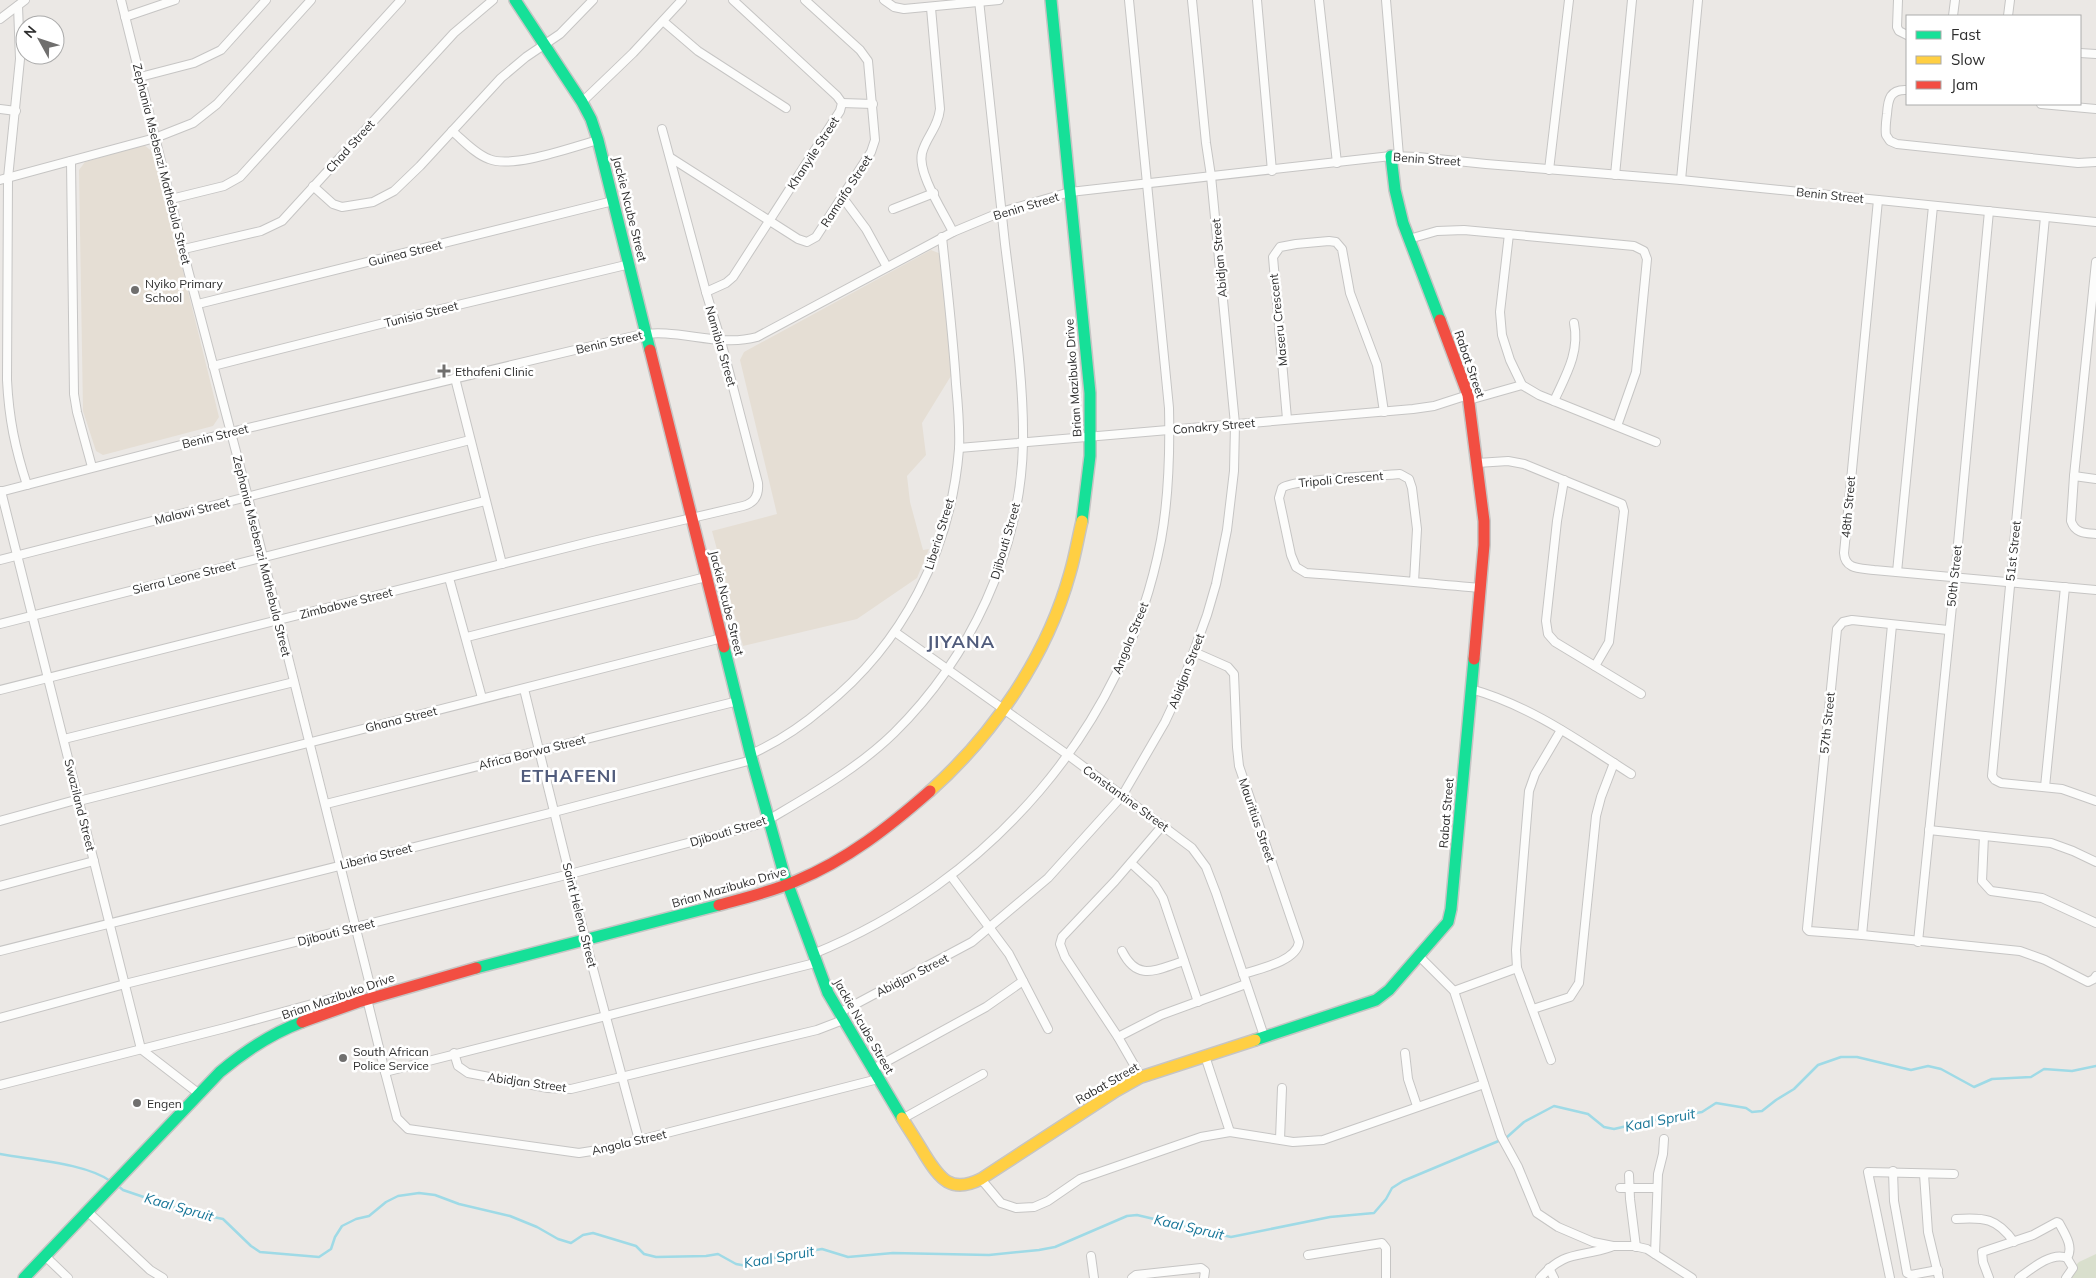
<svg xmlns="http://www.w3.org/2000/svg" width="2096" height="1278" font-family="Mulish,sans-serif">
  <style>
    .education { fill: #e5ded4 }
    .cemetery { fill: #d9dfcd }
    .lines { fill: none; stroke-linecap: round; stroke-linejoin: round }
    .stream { stroke: #9fdae6; stroke-width: 2.5 }
    .street-casing { stroke: #c6c5c4; stroke-width: 10 }
    .fast-casing { stroke: #c6c5c4; stroke-width: 14 }
    .slow-casing { stroke: #c6c5c4; stroke-width: 14 }
    .jam-casing { stroke: #c6c5c4; stroke-width: 14 }
    .street { stroke: #fcfcfb; stroke-width: 8 }
    .fast { stroke: #16e098; stroke-width: 11 }
    .slow { stroke: #ffcf43; stroke-width: 11 }
    .jam { stroke: #f24e42; stroke-width: 11 }
    .poi-dot { fill: #706f6e; stroke: #fff; stroke-width: 2 }
    .labels { text-anchor: middle; dominant-baseline: central; stroke-width: 5; stroke-linejoin: round; paint-order: stroke }
    .street-label { font-size: 12px; fill: #2e2e2e; stroke: #fff }
    .poi-label { font-size: 12px; fill: #2e2e2e; stroke: #fff; text-anchor: start }
    .water-label { font-size: 14px; font-style: italic; fill: #187698; stroke: #fff }
    .district-label { font-size: 18px; font-weight: bold; letter-spacing: 1px; fill: #515c7c; stroke: #fff }
  </style>
  <rect width="100%" height="100%" fill="#ebe8e5"/>
  <g class="education">
    <polygon points="144,145 154,153 219,417 213,426 103,455 96,451 83,411 79,170 85,162"/>
    <polygon points="931,250 941,254 954,371 922,423 926,455 907,476 910,502 923,550 929,549 917,578 857,619 743,646 712,531 777,514 740,360 744,352"/>
  </g>
  <polygon class="cemetery" points="2096,1254 2096,1278 2063,1278 2079,1262"/>
  <g class="lines">
    <g class="stream">
      <polyline points="1506,1138 1524,1122 1554,1106 1588,1114 1604,1127 1614,1129 1653,1120 1702,1112 1716,1103 1746,1108 1752,1112 1762,1111 1776,1100 1794,1089 1818,1065 1841,1057 1857,1057 1911,1070 1928,1066 1941,1069 1974,1087 1992,1079 2031,1077 2044,1069 2072,1071 2096,1066"/>
      <path d="M0,1154c32,6 86,9 112,28"/>
      <polyline points="117,1185 123,1190 185,1211 223,1219 251,1246 260,1252 319,1257 331,1249 335,1237 342,1226 356,1219 369,1216 386,1202 398,1196 419,1193 435,1195 459,1204 510,1216 537,1227 558,1239 571,1243 583,1235 593,1233 636,1246 644,1254 656,1257 706,1256 718,1254 736,1264 747,1266 780,1256 822,1249 848,1257 893,1253 989,1255 1039,1250 1055,1247 1127,1216 1137,1215 1231,1237 1330,1217 1374,1213 1386,1199 1392,1188 1403,1181 1501,1140"/>
    </g>
    <g class="street-casing">
      <g id="street">
        <polyline points="121,0 188,270 248,497 373,997"/>
        <polyline points="884,0 894,7 904,9 999,0"/>
        <polyline points="1257,0 1272,171"/>
        <polyline points="1319,0 1337,163"/>
        <polyline points="1386,0 1399,156"/>
        <polyline points="1898,0 1897,27 1899,31 1907,35"/>
        <path d="M18,6l2,53 -12,119 -1,202c2,39 8,68 20,105"/>
        <path d="M931,8l9,101c-2,19 -14,28 -18,44 -5,20 22,60 31,79"/>
        <polyline points="1953,16 1955,0"/>
        <polyline points="2008,16 2010,0"/>
        <polyline points="125,17 175,0"/>
        <polyline points="0,19 25,0"/>
        <polyline points="663,21 698,51 786,108"/>
        <polyline points="2080,53 2096,54"/>
        <polyline points="140,77 194,63 221,50 266,0"/>
        <path d="M1907,90c-17,-1 -19,9 -20,24 -1,7 -2,14 -1,21l4,6 7,3 181,19 18,-1"/>
        <polyline points="582,102 633,53 682,0"/>
        <polyline points="842,103 873,104"/>
        <polyline points="2041,104 2096,109"/>
        <polyline points="0,109 16,111"/>
        <path d="M452,131c11,9 23,23 37,28 24,10 83,-12 109,-19"/>
        <polyline points="671,158 798,239 807,242 816,237 871,152 875,140 868,61 860,50 805,0"/>
        <polyline points="71,161 74,394 77,412 92,467"/>
        <polyline points="1549,170 1569,0"/>
        <polyline points="1615,175 1632,0"/>
        <polyline points="0,180 155,138 193,123 217,104 311,0"/>
        <polyline points="1681,180 1698,0"/>
        <polyline points="313,186 333,204 342,207 373,202 394,191 420,166 501,78 526,57 560,34 593,0"/>
        <polyline points="843,198 866,229 887,267"/>
        <polyline points="171,199 224,186 240,177 401,0"/>
        <path d="M1878,200l-34,353c1,17 17,15 30,17l222,20"/>
        <polyline points="893,209 934,193"/>
        <polyline points="2045,217 1992,776 1995,780 2001,783 2062,789 2096,801"/>
        <polyline points="1509,234 1500,312 1502,335 1510,360 1522,385 1539,395 1656,442"/>
        <polyline points="1409,239 1437,231 1464,230 1634,246 1644,251 1647,259 1636,372 1617,426"/>
        <polyline points="184,249 261,231 282,221 454,33 493,0"/>
        <path d="M2096,262l-22,214 -3,45c4,12 13,12 25,13"/>
        <polyline points="706,292 726,283 733,277 840,111 842,103 837,96 733,0"/>
        <polyline points="198,304 613,201"/>
        <polyline points="213,366 420,314 630,264"/>
        <polyline points="455,378 502,564"/>
        <polyline points="1469,400 1522,385"/>
        <path d="M1554,401c12,-26 26,-49 20,-78"/>
        <polyline points="1287,419 1273,257 1280,247 1296,244 1329,241 1336,242 1342,249 1350,293 1377,365 1384,412"/>
        <polyline points="959,448 1413,409 1434,406 1468,395"/>
        <polyline points="1477,463 1508,461 1524,464 1622,504 1624,511 1609,642 1595,666"/>
        <polyline points="2074,476 2096,479"/>
        <polyline points="1564,480 1557,521 1546,621 1548,634 1555,642 1641,694"/>
        <polyline points="1,491 141,1049 198,1093"/>
        <path d="M0,492l231,-60 407,-97c39,-8 79,13 119,2l196,-105 48,-20 69,-20 321,-36 27,1 68,7 195,16 415,42"/>
        <polyline points="0,560 470,440"/>
        <polyline points="1897,572 1933,206"/>
        <polyline points="449,578 482,698"/>
        <path d="M1414,582l3,-53 -5,-41 -3,-9 -9,-5c-20,2 -107,5 -118,14l-3,10 12,57 5,12 10,6c58,4 116,10 174,15"/>
        <polyline points="0,624 485,501"/>
        <polyline points="1948,630 1852,620 1843,622 1837,629 1807,929 1809,931 1862,935 2020,951 2045,960 2088,982 2094,979 2096,976"/>
        <polyline points="895,632 1068,755 1192,848 1206,867 1216,893 1264,1036"/>
        <polyline points="467,637 706,577"/>
        <path d="M1194,652l34,15 6,7 3,73 2,19 60,176c-2,19 -40,27 -56,32"/>
        <polyline points="524,689 588,950 639,1140"/>
        <path d="M1471,689c60,17 108,52 160,85"/>
        <path d="M0,690l593,-149 150,-35c12,-3 16,-11 15,-23l-37,-142 -15,-49 -44,-163"/>
        <polyline points="64,739 294,682"/>
        <path d="M751,754c27,-12 51,-28 73,-47 79,-63 127,-157 135,-258 1,-21 -1,-44 -3,-65 -3,-49 -9,-98 -14,-147"/>
        <polyline points="2045,787 2065,587"/>
        <polyline points="79,801 722,638"/>
        <polyline points="326,804 738,701"/>
        <polyline points="0,821 79,799"/>
        <polyline points="1929,830 2051,843 2073,851 2096,862"/>
        <polyline points="1984,836 1982,881 1991,891 2042,898 2096,923"/>
        <polyline points="1131,863 1155,885 1163,898 1198,1002"/>
        <polyline points="951,876 1009,954 1048,1029"/>
        <polyline points="0,886 94,861"/>
        <polyline points="1862,935 1892,625"/>
        <polyline points="1918,942 1955,576 1989,211"/>
        <polyline points="0,951 554,812 752,760"/>
        <path d="M1122,951c16,32 35,18 62,10"/>
        <path d="M813,954c176,-71 312,-226 348,-414 8,-44 9,-88 8,-132l-40,-408"/>
        <polyline points="1419,956 1454,991 1501,1136 1518,1167 1537,1213 1558,1227 1593,1242 1613,1246 1634,1246 1647,1249 1692,1278"/>
        <polyline points="1454,991 1517,968"/>
        <polyline points="367,999 385,1072 815,963"/>
        <polyline points="1533,1009 1570,997 1579,983 1596,816 1601,797 1614,763"/>
        <polyline points="839,1013 972,942 1048,878 1122,796 1165,722 1179,692 1207,615 1216,584 1227,530 1234,471 1235,424 1211,176 1206,143 1192,0"/>
        <path d="M0,1018l125,-34 445,-110 186,-49 12,-5c44,-26 89,-51 126,-87 76,-75 127,-182 129,-290 1,-66 -10,-133 -18,-199 -9,-81 -18,-162 -26,-244"/>
        <polyline points="1118,1037 1161,1015 1246,984"/>
        <polyline points="454,1053 458,1066 468,1073 548,1088 571,1089 817,1030 843,1020"/>
        <polyline points="1405,1053 1408,1079 1417,1106"/>
        <polyline points="1205,1056 1230,1132"/>
        <polyline points="1551,1060 1517,968 1516,950 1529,791 1535,774 1561,730"/>
        <polyline points="873,1069 986,1007 1023,981"/>
        <polyline points="385,1072 397,1118 408,1129 579,1153 604,1149 878,1079"/>
        <polyline points="1141,1077 1118,1037 1065,957 1060,944 1062,937 1115,881 1163,825"/>
        <polyline points="0,1085 225,1028 334,998"/>
        <polyline points="902,1119 983,1074"/>
        <polyline points="1280,1139 1282,1088"/>
        <polyline points="1893,1171 1894,1201 1907,1273 1911,1275 1938,1270"/>
        <polyline points="1924,1174 1928,1232 1939,1278"/>
        <polyline points="1629,1175 1630,1199 1636,1247"/>
        <polyline points="981,1179 1001,1203 1016,1208 1034,1207 1048,1201 1080,1179 1201,1137 1230,1132 1293,1142 1323,1140 1484,1084"/>
        <polyline points="1620,1188 1657,1188"/>
        <polyline points="87,1211 150,1270 163,1278"/>
        <path d="M1956,1219c28,-2 41,-1 58,23"/>
        <polyline points="1655,1254 1658,1174 1663,1154 1664,1139"/>
        <polyline points="1308,1255 1382,1243 1386,1248 1386,1278"/>
        <polyline points="45,1256 68,1278"/>
        <polyline points="1091,1256 1094,1278"/>
        <polyline points="1549,1268 1554,1278"/>
        <polyline points="1132,1278 1136,1275 1201,1268 1205,1271 1204,1278"/>
        <path d="M1540,1278c25,-28 38,-20 71,-31"/>
        <polyline points="1890,1278 1868,1172 1954,1174"/>
        <path d="M1989,1278l-6,-16 -1,-10 51,-17 24,-13 2,1c6,11 15,24 8,35"/>
        <path d="M2019,1278c12,-9 33,-27 48,-20l6,10 -7,10"/>
      </g>
    </g>
    <g class="fast-casing">
      <g id="fast">
        <polyline points="515,0 582,102 591,119 598,140 650,350"/>
        <polyline points="1051,0 1090,393 1090,456 1082,521"/>
        <polyline points="1391,156 1395,190 1403,223 1440,320"/>
        <polyline points="724,647 752,760 784,874 828,993 902,1118"/>
        <polyline points="476,968 719,905"/>
        <polyline points="1255,1040 1376,1000 1389,990 1448,922 1451,909 1474,659"/>
        <path d="M24,1278l196,-206c25,-21 50,-38 82,-50"/>
      </g>
    </g>
    <g class="slow-casing">
      <g id="slow">
        <path d="M930,791c64,-57 117,-135 140,-218 5,-17 8,-35 12,-52"/>
        <path d="M902,1118c8,13 16,25 23,37 15,24 26,39 56,24l135,-88 25,-14 114,-37"/>
      </g>
    </g>
    <g class="jam-casing">
      <g id="jam">
        <polyline points="1440,320 1468,395 1484,521 1484,545 1474,659"/>
        <polyline points="650,350 724,647"/>
        <path d="M719,905c26,-7 52,-13 77,-24 51,-21 93,-54 134,-90"/>
        <polyline points="302,1022 358,1002 476,968"/>
      </g>
    </g>
    <use href="#street" class="street"/>
    <use href="#fast" class="fast"/>
    <use href="#slow" class="slow"/>
    <use href="#jam" class="jam"/>
  </g>
  <g class="poi-dot">
    <circle cx="135" cy="290" r="5"/>
    <path d="M441.5 363.5h5v5h5v5h-5v5h-5v-5h-5v-5h5z"/>
    <circle cx="343" cy="1058" r="5"/>
    <circle cx="137" cy="1103" r="5"/>
  </g>
  <g class="labels">
    <g class="street-label">
      <text transform="translate(350 146) rotate(-48)">Chad Street</text>
      <text transform="translate(813 153) rotate(-57)">Khanyile Street</text>
      <text transform="translate(1427 159) rotate(4)">Benin Street</text>
      <text transform="translate(162 164) rotate(76)">Zephania Msebenzi Mathebula Street</text>
      <text transform="translate(846 191) rotate(-57)">Ramaifo Street</text>
      <text transform="translate(1830 195) rotate(6)">Benin Street</text>
      <text transform="translate(1026 206) rotate(-17)">Benin Street</text>
      <text transform="translate(630 209) rotate(76)">Jackie Ncube Street</text>
      <text transform="translate(405 253) rotate(-14)">Guinea Street</text>
      <text transform="translate(1219 258) rotate(-95)">Abidjan Street</text>
      <text transform="translate(421 314) rotate(-14)">Tunisia Street</text>
      <text transform="translate(1278 320) rotate(-96)">Maseru Crescent</text>
      <text transform="translate(609 342) rotate(-13)">Benin Street</text>
      <text transform="translate(721 346) rotate(74)">Namibia Street</text>
      <text transform="translate(1470 364) rotate(71)">Rabat Street</text>
      <text transform="translate(1073 378) rotate(-94)">Brian Mazibuko Drive</text>
      <text transform="translate(1214 426) rotate(-5)">Conakry Street</text>
      <text transform="translate(215 436) rotate(-14)">Benin Street</text>
      <text transform="translate(1341 479) rotate(-5)">Tripoli Crescent</text>
      <text transform="translate(1848 507) rotate(-85)">48th Street</text>
      <text transform="translate(192 511) rotate(-14)">Malawi Street</text>
      <text transform="translate(939 534) rotate(-73)">Liberia Street</text>
      <text transform="translate(1005 541) rotate(-74)">Djibouti Street</text>
      <text transform="translate(2013 551) rotate(-84)">51st Street</text>
      <text transform="translate(262 556) rotate(76)">Zephania Msebenzi Mathebula Street</text>
      <text transform="translate(1954 576) rotate(-84)">50th Street</text>
      <text transform="translate(184 577) rotate(-14)">Sierra Leone Street</text>
      <text transform="translate(346 603) rotate(-14)">Zimbabwe Street</text>
      <text transform="translate(727 603) rotate(76)">Jackie Ncube Street</text>
      <text transform="translate(1130 638) rotate(-68)">Angola Street</text>
      <text transform="translate(1186 671) rotate(-69)">Abidjan Street</text>
      <text transform="translate(401 719) rotate(-14)">Ghana Street</text>
      <text transform="translate(1827 723) rotate(-84)">57th Street</text>
      <text transform="translate(532 752) rotate(-14)">Africa Borwa Street</text>
      <text transform="translate(1126 798) rotate(36)">Constantine Street</text>
      <text transform="translate(80 805) rotate(76)">Swaziland Street</text>
      <text transform="translate(1446 813) rotate(-85)">Rabat Street</text>
      <text transform="translate(1257 820) rotate(71)">Mauritius Street</text>
      <text transform="translate(728 831) rotate(-17)">Djibouti Street</text>
      <text transform="translate(376 856) rotate(-14)">Liberia Street</text>
      <text transform="translate(729 887) rotate(-16)">Brian Mazibuko Drive</text>
      <text transform="translate(580 915) rotate(76)">Saint Helena Street</text>
      <text transform="translate(336 932) rotate(-14)">Djibouti Street</text>
      <text transform="translate(912 975) rotate(-27)">Abidjan Street</text>
      <text transform="translate(338 996) rotate(-19)">Brian Mazibuko Drive</text>
      <text transform="translate(864 1026) rotate(60)">Jackie Ncube Street</text>
      <text transform="translate(527 1082) rotate(8)">Abidjan Street</text>
      <text transform="translate(1107 1083) rotate(-30)">Rabat Street</text>
      <text transform="translate(629 1142) rotate(-13)">Angola Street</text>
    </g>
    <g class="poi-label">
      <text x="145" y="283">Nyiko Primary<tspan x="145" dy="14">School</tspan></text>
      <text x="455" y="371">Ethafeni Clinic</text>
      <text x="353" y="1051">South African<tspan x="353" dy="14">Police Service</tspan></text>
      <text x="147" y="1103">Engen</text>
    </g>
    <g class="water-label">
      <text transform="translate(1660 1120) rotate(-11)">Kaal Spruit</text>
      <text transform="translate(179 1207) rotate(16)">Kaal Spruit</text>
      <text transform="translate(1189 1227) rotate(13)">Kaal Spruit</text>
      <text transform="translate(779 1257) rotate(-10)">Kaal Spruit</text>
    </g>
    <g class="district-label">
      <text x="961" y="641">JIYANA</text>
      <text x="569" y="775">ETHAFENI</text>
    </g>
  </g>
  <rect x="1906" y="15" width="175" height="90" fill="#ffffff" stroke="#ababab"/>
  <rect x="1916" y="31" width="25" height="8" fill="#16e098" stroke="#ababab"/>
  <text x="1951" y="40" font-size="15" fill="#2e2e2e">Fast</text>
  <rect x="1916" y="56" width="25" height="8" fill="#ffcf43" stroke="#ababab"/>
  <text x="1951" y="65" font-size="15" fill="#2e2e2e">Slow</text>
  <rect x="1916" y="81" width="25" height="8" fill="#f24e42" stroke="#ababab"/>
  <text x="1951" y="90" font-size="15" fill="#2e2e2e">Jam</text>
  <g transform="translate(40 40) rotate(310)"><circle r="24" fill="#ffffff" stroke="#ababab"/>
  <path d="M0-4L9 19L0 12L-9 19Z" fill="#706f6e"/>
  <text y="-8" font-size="14" font-weight="bold" text-anchor="middle" fill="#2e2e2e">N</text>
  </g>
</svg>
